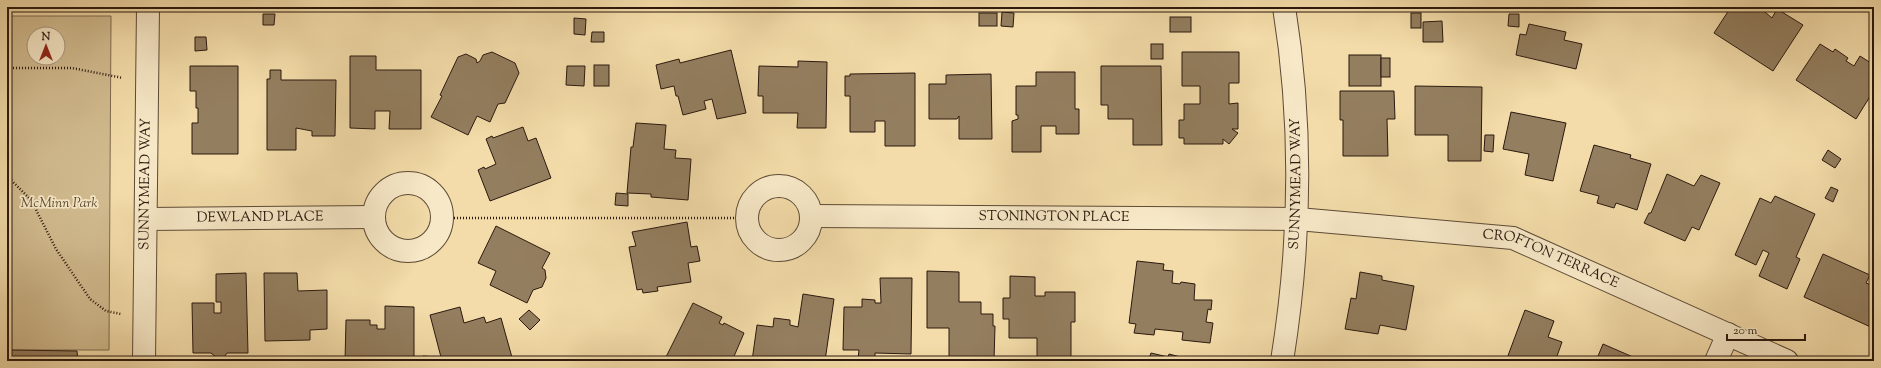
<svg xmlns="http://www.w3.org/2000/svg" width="1881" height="368" font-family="'Sorts Mill Goudy',serif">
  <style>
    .green { fill: #d1bb8f; stroke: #7e6a4f; fill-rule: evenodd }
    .building { fill: #937e5f; stroke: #2b190f }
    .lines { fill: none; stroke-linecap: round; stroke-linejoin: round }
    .street-casing { stroke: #5d4a36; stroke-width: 24 }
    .path { stroke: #2b190f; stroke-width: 2.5; stroke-dasharray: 1 2; stroke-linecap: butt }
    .street { stroke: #f7e8c7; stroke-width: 22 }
    .labels { text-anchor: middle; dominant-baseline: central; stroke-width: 3.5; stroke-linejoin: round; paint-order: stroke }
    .street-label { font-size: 14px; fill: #2b190f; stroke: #f7e8c7 }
    .park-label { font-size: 14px; font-style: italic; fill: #5d4a35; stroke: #f7e8c7 }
  </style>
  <rect width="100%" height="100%" fill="#f3dca9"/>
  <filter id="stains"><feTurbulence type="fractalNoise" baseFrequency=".005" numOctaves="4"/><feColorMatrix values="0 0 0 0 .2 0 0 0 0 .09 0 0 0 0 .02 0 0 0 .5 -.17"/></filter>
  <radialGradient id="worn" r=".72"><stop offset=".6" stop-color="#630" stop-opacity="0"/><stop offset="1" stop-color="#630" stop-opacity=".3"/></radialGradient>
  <path class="green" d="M7,16h104l-2,334h-102zM34,34h24v24h-24z"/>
  <g class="building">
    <rect x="1154" y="7" width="17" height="3"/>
    <polygon points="1731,7 1759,7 1772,18 1777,9 1803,25 1773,71 1714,33"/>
    <polygon points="1002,12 1014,13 1013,27 1001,26"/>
    <rect x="979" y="13" width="18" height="13"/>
    <rect x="1411" y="13" width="10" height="15"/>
    <polygon points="263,14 275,14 274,25 263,25"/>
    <polygon points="1509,14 1519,14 1519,27 1508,26"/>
    <rect x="1170" y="17" width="21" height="15"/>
    <polygon points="574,18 586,19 585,35 574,34"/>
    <polygon points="1442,21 1443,42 1423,42 1423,22"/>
    <polygon points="1529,24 1566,32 1564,40 1582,44 1576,69 1516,55 1520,34 1526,35"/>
    <polygon points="592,32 604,32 604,42 591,42"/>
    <polygon points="195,37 206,37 207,50 195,51"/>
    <rect x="1151" y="44" width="12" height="15"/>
    <polygon points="1820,44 1833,52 1835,49 1848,58 1846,61 1854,66 1860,56 1874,65 1874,90 1856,119 1796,80"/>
    <polygon points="731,50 746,113 717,119 712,99 704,101 706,109 683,115 678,96 676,96 674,86 661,89 656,65 679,59 680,63"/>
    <polygon points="492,52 515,63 519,73 505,103 498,104 490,122 477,116 468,135 431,117 442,96 440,95 458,57 466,54 476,59 477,63 480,61 483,55"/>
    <polygon points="1182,52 1239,52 1239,83 1229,83 1229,104 1238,103 1238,129 1232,129 1238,133 1229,144 1223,139 1223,144 1184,144 1184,138 1179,138 1179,120 1184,120 1184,104 1200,104 1200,86 1182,86"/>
    <rect x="1349" y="55" width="32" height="31"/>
    <polygon points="350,56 376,56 376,70 421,70 421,129 389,129 390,111 375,111 375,129 350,128"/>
    <rect x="1381" y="58" width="9" height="19"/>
    <polygon points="798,61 827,62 826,128 797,128 798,113 763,113 763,96 758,96 759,66 798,67"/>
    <rect x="594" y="65" width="15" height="21"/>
    <polygon points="190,66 238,66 238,154 192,154 192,123 198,123 198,108 196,108 196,91 190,91"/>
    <polygon points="567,66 585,66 584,86 566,85"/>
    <polygon points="1101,66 1161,66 1162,145 1133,145 1133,119 1108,119 1108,105 1101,105"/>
    <polygon points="270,70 281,70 281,80 336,80 335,136 312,136 312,131 296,128 296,150 267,150 267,79 270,79"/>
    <polygon points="1036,72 1075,72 1075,109 1079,109 1079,134 1056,134 1056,126 1041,126 1041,152 1012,152 1012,121 1018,119 1018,115 1016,115 1016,86 1036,86"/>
    <polygon points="915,73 915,146 885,146 885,121 875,121 875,132 850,132 850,96 845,96 845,76 850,76 850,74"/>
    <polygon points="991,74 992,139 959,139 959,116 957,119 929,119 929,84 946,84 946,75"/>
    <polygon points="1415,86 1482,87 1481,161 1448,161 1448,135 1415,135"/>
    <polygon points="1340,91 1394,91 1395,119 1387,119 1388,156 1343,156 1343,120 1340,120"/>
    <polygon points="1511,112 1566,123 1553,181 1525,175 1529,154 1503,149"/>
    <polygon points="636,123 666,125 664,149 676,150 675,158 691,159 688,200 651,197 651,194 627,193 631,147 633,147"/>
    <polygon points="523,127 528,141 536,138 551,178 490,201 478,170 484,167 485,169 496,164 486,139 492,136 493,138"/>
    <polygon points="1485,135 1494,135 1493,152 1484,151"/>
    <polygon points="1594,145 1631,155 1630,158 1651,164 1637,210 1616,203 1614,208 1597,203 1599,196 1580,191"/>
    <polygon points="1828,150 1841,159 1835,168 1822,160"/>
    <polygon points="1667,174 1694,186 1701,175 1720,183 1699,230 1692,227 1685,241 1644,223 1649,213 1651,213"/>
    <polygon points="1831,187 1838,190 1833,202 1825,198"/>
    <polygon points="616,193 628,194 628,206 615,205"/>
    <polygon points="1775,196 1815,214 1796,257 1800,259 1787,289 1759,276 1769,253 1763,250 1756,265 1735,255 1760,198 1771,203"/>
    <polygon points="687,222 691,247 697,246 700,261 688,263 691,282 657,287 658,291 643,293 642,289 637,290 629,247 636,246 632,232"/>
    <polygon points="496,226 550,253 542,268 545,270 546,278 542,287 533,290 527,303 490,285 496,271 478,263"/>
    <polygon points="1823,254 1870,275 1866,283 1874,286 1873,328 1804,297"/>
    <polygon points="1137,261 1164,264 1163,270 1173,271 1172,283 1180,284 1181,282 1195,284 1194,300 1212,300 1211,310 1208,309 1206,322 1213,323 1210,343 1182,340 1183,332 1155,329 1154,335 1134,333 1136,324 1129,323"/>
    <polygon points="927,271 959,272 959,302 981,302 981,314 993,314 993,326 995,326 994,361 949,359 949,328 927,328"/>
    <polygon points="1360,272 1382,276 1382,280 1414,286 1406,330 1380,325 1378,334 1345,329 1351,298 1356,299"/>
    <polygon points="246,273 248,353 227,353 224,357 216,357 211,353 193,353 192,303 214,303 214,313 221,313 221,302 216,302 216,274"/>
    <polygon points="264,273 297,273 298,291 327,290 327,329 310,330 310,340 265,341"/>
    <polygon points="1010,276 1035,277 1035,296 1045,296 1045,292 1075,292 1075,322 1071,322 1071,361 1037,361 1037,338 1009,338 1009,319 1003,319 1003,298 1010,298"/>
    <polygon points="880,278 912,278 911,354 875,353 875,359 858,359 859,350 843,350 844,307 862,307 862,299 875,300 875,303 881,303"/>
    <polygon points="803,294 834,299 825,361 752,361 757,325 773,327 774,318 790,320 790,325 798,327"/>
    <polygon points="693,303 722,317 719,323 723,325 724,323 744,333 732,361 674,361 666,357"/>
    <polygon points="385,306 414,307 414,361 345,361 346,320 370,320 370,325 377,325 377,329 385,329"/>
    <polygon points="460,307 464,323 484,317 486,323 501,318 513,361 442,361 430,315"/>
    <polygon points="529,310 540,320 530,330 519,319"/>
    <polygon points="1525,310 1554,321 1548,337 1562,342 1556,359 1560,361 1506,361"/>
    <polygon points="1603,344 1633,357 1631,361 1596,361"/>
    <polygon points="10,350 77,351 78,361 7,361 7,353"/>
    <polygon points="1151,353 1168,357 1169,354 1188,359 1187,361 1148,361"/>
    <polygon points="423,356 437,357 437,361 423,361"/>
  </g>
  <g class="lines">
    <g class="street-casing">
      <g id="street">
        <circle cx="408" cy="217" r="34"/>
        <circle cx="779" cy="218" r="32"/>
        <path id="s1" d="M811,216l487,3 215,19 274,123"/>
        <path id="s2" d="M146,219l228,-2"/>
        <path id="s3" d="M144,361l4,-354"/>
        <path id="s4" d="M1282,361c19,-118 21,-236 2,-354"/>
        <polyline points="1716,361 1728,334"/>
      </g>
    </g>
    <g class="path">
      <polyline points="7,68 72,68 123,78"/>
      <polyline points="7,176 31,200 56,249 90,299 106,311 121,314"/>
      <polyline points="442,218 747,218"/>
    </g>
    <use href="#street" class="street"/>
  </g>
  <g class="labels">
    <g class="street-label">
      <text stroke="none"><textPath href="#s3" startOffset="177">SUNNYMEAD WAY</textPath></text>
      <text stroke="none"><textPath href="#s4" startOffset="178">SUNNYMEAD WAY</textPath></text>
      <text stroke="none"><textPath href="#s2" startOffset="114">DEWLAND PLACE</textPath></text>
      <text stroke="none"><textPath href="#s1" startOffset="243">STONINGTON PLACE</textPath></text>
      <text stroke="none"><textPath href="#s1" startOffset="745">CROFTON TERRACE</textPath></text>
    </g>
    <g class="park-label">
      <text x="59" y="204">McMinn Park</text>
    </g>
  </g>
  <rect width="1881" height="368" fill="none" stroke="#f3dca9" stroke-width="24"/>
  <rect x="8" y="8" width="1865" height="352" fill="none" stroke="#2b190f" stroke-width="2"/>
  <rect x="12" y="12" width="1857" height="344" fill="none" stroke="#2b190f"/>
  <g transform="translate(46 46)"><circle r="19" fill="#f7e8c7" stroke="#a5957d"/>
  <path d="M0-3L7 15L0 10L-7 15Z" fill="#8f2418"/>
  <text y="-6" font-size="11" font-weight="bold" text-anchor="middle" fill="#2b190f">N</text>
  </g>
  <path d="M1727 334v6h78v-6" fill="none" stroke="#2b190f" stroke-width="2"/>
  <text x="1733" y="334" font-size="12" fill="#2b190f" stroke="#f7e8c7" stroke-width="3" paint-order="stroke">20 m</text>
  <rect width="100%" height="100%" filter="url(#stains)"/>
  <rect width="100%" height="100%" fill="url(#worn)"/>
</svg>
